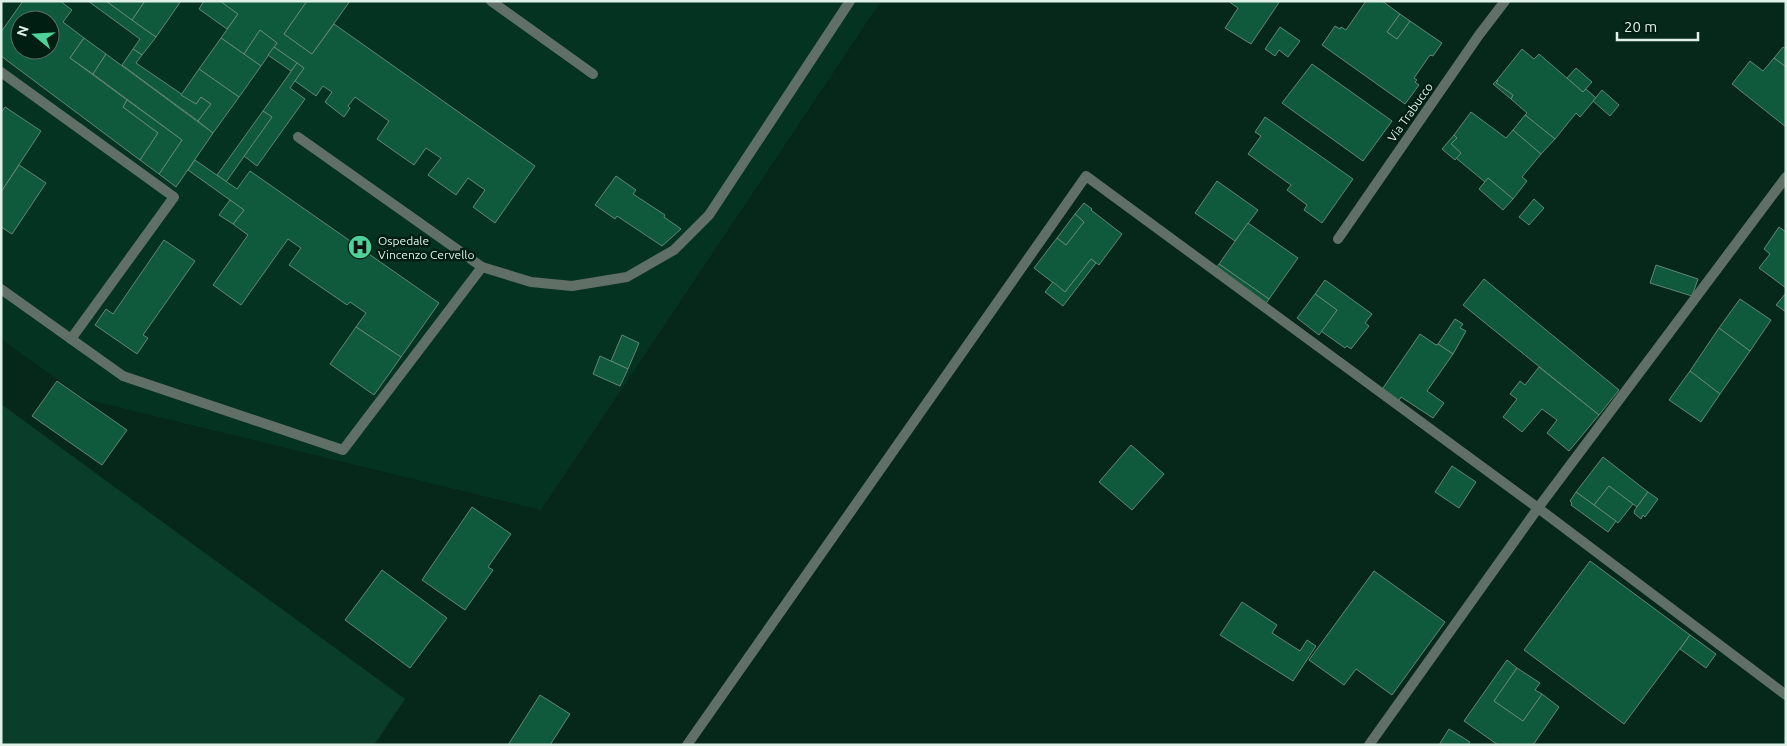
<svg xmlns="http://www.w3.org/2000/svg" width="1787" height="746" font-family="Ubuntu,sans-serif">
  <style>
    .built { fill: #053321; fill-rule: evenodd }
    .green { fill: #0a3e2a }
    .building { fill: #0f5a3d; stroke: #638674; fill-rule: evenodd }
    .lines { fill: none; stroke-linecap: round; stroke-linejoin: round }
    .lane { stroke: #617067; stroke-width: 10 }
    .street { stroke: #617067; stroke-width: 10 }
    .labels { text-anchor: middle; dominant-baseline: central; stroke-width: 5; stroke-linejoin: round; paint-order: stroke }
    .street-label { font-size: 12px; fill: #dff1e7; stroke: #001e11 }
    .poi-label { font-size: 12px; fill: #dff1e7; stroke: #001e11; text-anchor: start }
  </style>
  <rect width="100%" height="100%" fill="#05281a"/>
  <path class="built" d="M1,1h880l-340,509 -456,-111 -84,-60zM20,20h30v30h-30z"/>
  <polygon class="green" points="1,404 405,699 374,745 1,745"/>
  <g class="building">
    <path d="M23,1h37l12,9 -9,12 21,16 -14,20 57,42 -4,7 35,26 -18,27 -139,-104v-24zM20,20h30v30h-30z"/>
    <polygon points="88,1 106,1 156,37 142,55 133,49 140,39"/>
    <polygon points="106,1 145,1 132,20"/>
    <polygon points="145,1 181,1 156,37 132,20"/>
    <polygon points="204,1 220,1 238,14 227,29 199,9"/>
    <polygon points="220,1 307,1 284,34 312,54 334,24 535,166 495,223 473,207 485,190 468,178 456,195 428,175 441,158 426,148 414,165 377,139 389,121 355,97 348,106 350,108 344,117 325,102 332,92 323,86 316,96 295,81 304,68 274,47 277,43 260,30 244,54 221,38 238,14"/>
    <polygon points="307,1 350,1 312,54 284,34"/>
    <polygon points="1228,1 1280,1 1251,44 1225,28 1238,8"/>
    <polygon points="1366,1 1382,1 1400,14 1387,32 1397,39 1410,21 1442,43 1433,56 1430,55 1414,78 1417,80 1415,82 1419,85 1405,104 1322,45 1335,26 1340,29 1341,27 1346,30"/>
    <polygon points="1400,14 1410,21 1397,39 1387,32"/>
    <polygon points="1280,27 1300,41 1288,57 1279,50 1275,56 1265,49"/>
    <polygon points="260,30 277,43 261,66 244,54"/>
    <polygon points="84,38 106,54 93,74 70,58"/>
    <polygon points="221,38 261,66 239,97 199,69"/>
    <polygon points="274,47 297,63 291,71 268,55"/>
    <polygon points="1783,47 1786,49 1786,67 1774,58"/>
    <polygon points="133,49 142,55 136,63 196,104 201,97 211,104 198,121 122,65"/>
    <polygon points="1522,49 1534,59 1539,54 1583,92 1586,89 1596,98 1580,117 1576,113 1555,139 1525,115 1527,113 1511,99 1513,95 1496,83 1498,81 1497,80"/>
    <polygon points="106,54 213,133 176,187 159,174 182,140 93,74"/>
    <polygon points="1774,58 1786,67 1786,127 1732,84 1750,61 1763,71"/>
    <polygon points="297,63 304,68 290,88 305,99 257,166 244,156 272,117 263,111"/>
    <polygon points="1312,64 1392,121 1363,161 1282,103"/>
    <polygon points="1576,68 1592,82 1583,92 1567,78"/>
    <polygon points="199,69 239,97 213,133 198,121 211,104 201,97 196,104 181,95"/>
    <polygon points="1497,80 1498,81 1496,83 1513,95 1511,99 1493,84"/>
    <polygon points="1602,90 1619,105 1610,116 1593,101"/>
    <polygon points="127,100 182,140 159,174 140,160 158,133 123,107"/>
    <polygon points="5,107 41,131 1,192 1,113"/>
    <polygon points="263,111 272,117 226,182 217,175"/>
    <polygon points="1471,112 1506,138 1513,130 1541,154 1522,177 1527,181 1513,199 1488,178 1485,182 1456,158 1461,153 1451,144 1457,138 1454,135"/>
    <polygon points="1525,115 1555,139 1541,154 1513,130"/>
    <polygon points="1265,117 1353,179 1322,223 1304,210 1307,205 1287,190 1291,185 1248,154 1261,136 1255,132"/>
    <polygon points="1454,135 1457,138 1451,144 1461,153 1455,160 1442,149"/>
    <polygon points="195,160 237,189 250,171 439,303 401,357 356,327 366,313 350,302 347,305 289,265 301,248 288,239 241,305 213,285 248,235 233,224 244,210 188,170"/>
    <polygon points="19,165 46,183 12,234 1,227 1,192"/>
    <polygon points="616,176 636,190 633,194 665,215 664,217 681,229 662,246 617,216 615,219 595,205"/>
    <polygon points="1488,178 1513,199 1503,210 1479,189"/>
    <polygon points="1217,181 1258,210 1235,241 1195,213"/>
    <polygon points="1534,199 1544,208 1529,225 1519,217"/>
    <polygon points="230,200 244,210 233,224 219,215"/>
    <polygon points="1084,203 1092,209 1091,210 1122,234 1099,265 1091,259 1065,292 1034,268 1057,238 1066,245 1084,222 1075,214"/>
    <polygon points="1075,214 1084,222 1066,245 1057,238"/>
    <polygon points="1248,223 1298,258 1269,299 1219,264"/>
    <polygon points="1779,227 1786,232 1786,288 1759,268 1770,254 1764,249"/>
    <polygon points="164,240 195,261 143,335 148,338 137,354 95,325 106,309 113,314"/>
    <polygon points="1091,259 1096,263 1063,306 1045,292 1053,282 1065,292"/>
    <polygon points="1219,264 1269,299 1265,305 1215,270"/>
    <polygon points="1656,265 1698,279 1692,296 1650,283"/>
    <polygon points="1484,279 1619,390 1599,415 1463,305"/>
    <polygon points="1325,280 1372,314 1365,323 1369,326 1351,349 1347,346 1345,348 1321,331 1337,310 1315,294"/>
    <polygon points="1786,293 1786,312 1776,305"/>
    <polygon points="1315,294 1337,310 1319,335 1297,318"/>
    <polygon points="1740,299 1771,320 1750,351 1719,328"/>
    <polygon points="1455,319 1463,324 1460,328 1466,331 1453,354 1438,344"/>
    <polygon points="356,327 401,357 374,395 330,364"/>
    <polygon points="1719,328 1750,351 1720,394 1690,371"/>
    <polygon points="1420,334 1436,345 1438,344 1453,354 1427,391 1444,403 1433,418 1401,397 1398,402 1381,391"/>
    <polygon points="622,335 639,343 628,369 611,361"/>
    <polygon points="600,356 628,369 620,386 593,374"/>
    <polygon points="1539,367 1599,415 1569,451 1547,433 1557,420 1542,409 1522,432 1503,417 1517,399 1510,394 1520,381 1525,385"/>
    <polygon points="1690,371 1720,394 1701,422 1669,400"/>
    <polygon points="57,381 127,430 102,465 32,416"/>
    <polygon points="1131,445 1164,474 1132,510 1099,482"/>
    <polygon points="1603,457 1648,492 1637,507 1609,486 1594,505 1576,492"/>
    <polygon points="1452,466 1476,482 1459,508 1435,492"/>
    <polygon points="1609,486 1633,504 1618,523 1594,505"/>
    <polygon points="1576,492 1616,521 1608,532 1571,505 1572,503 1570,501"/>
    <polygon points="1648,492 1658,499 1645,517 1643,515 1641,519 1634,513 1635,511 1634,511"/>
    <polygon points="472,507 511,534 488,567 493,570 465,610 422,580"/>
    <polygon points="1590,561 1690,635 1624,724 1524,650"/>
    <polygon points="382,570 447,618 410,668 345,620"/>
    <polygon points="1374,571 1445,622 1392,695 1356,669 1344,685 1309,660"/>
    <polygon points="1242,602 1277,625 1272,633 1300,651 1307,640 1316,646 1293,681 1220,635"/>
    <polygon points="1690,635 1716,654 1706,668 1680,649"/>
    <polygon points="1507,660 1517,668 1494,701 1523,721 1542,694 1559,707 1533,745 1498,745 1464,721"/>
    <polygon points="1517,668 1540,683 1535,690 1542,694 1523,721 1494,701"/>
    <polygon points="540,695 570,714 550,745 508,745"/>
    <polygon points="1449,729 1470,742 1468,745 1439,745"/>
  </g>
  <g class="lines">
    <g class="lane">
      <polyline points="491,1 593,74"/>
      <polyline points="1,72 174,197 71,339"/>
      <polyline points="298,137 482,267 531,282 572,286 627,277 674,250 709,215 850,1"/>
      <polyline points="1,289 123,376 343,450 482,267"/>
    </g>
    <g class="street">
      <polyline points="1338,239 1479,35 1505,1"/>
      <polyline points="687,745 1086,176 1538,508 1786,695"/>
      <polyline points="1369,745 1538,508 1786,177"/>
    </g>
  </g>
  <defs>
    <g id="hospital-disc" transform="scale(1.25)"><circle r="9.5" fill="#4dd39a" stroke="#001e11"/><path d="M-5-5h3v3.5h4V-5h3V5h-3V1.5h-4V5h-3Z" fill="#111"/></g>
  </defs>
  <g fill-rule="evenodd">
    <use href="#hospital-disc" x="360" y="247"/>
  </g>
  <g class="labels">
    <g class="street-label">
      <text transform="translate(1410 112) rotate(-55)">Via Trabucco</text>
    </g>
    <g class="poi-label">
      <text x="378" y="240">Ospedale<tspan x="378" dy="14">Vincenzo Cervello</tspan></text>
    </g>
  </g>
  <rect width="1787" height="746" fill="none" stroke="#dff1e7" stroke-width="5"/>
  <g transform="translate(35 35) rotate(288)"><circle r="24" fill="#001e11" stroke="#597267"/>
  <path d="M0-4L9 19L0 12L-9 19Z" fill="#4dd39a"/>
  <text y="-8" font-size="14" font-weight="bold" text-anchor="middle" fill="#dff1e7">N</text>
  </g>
  <path d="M1617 32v8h81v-8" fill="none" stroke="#dff1e7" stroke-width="2.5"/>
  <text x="1624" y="32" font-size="15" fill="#dff1e7" stroke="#001e11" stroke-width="4" paint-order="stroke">20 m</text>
</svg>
